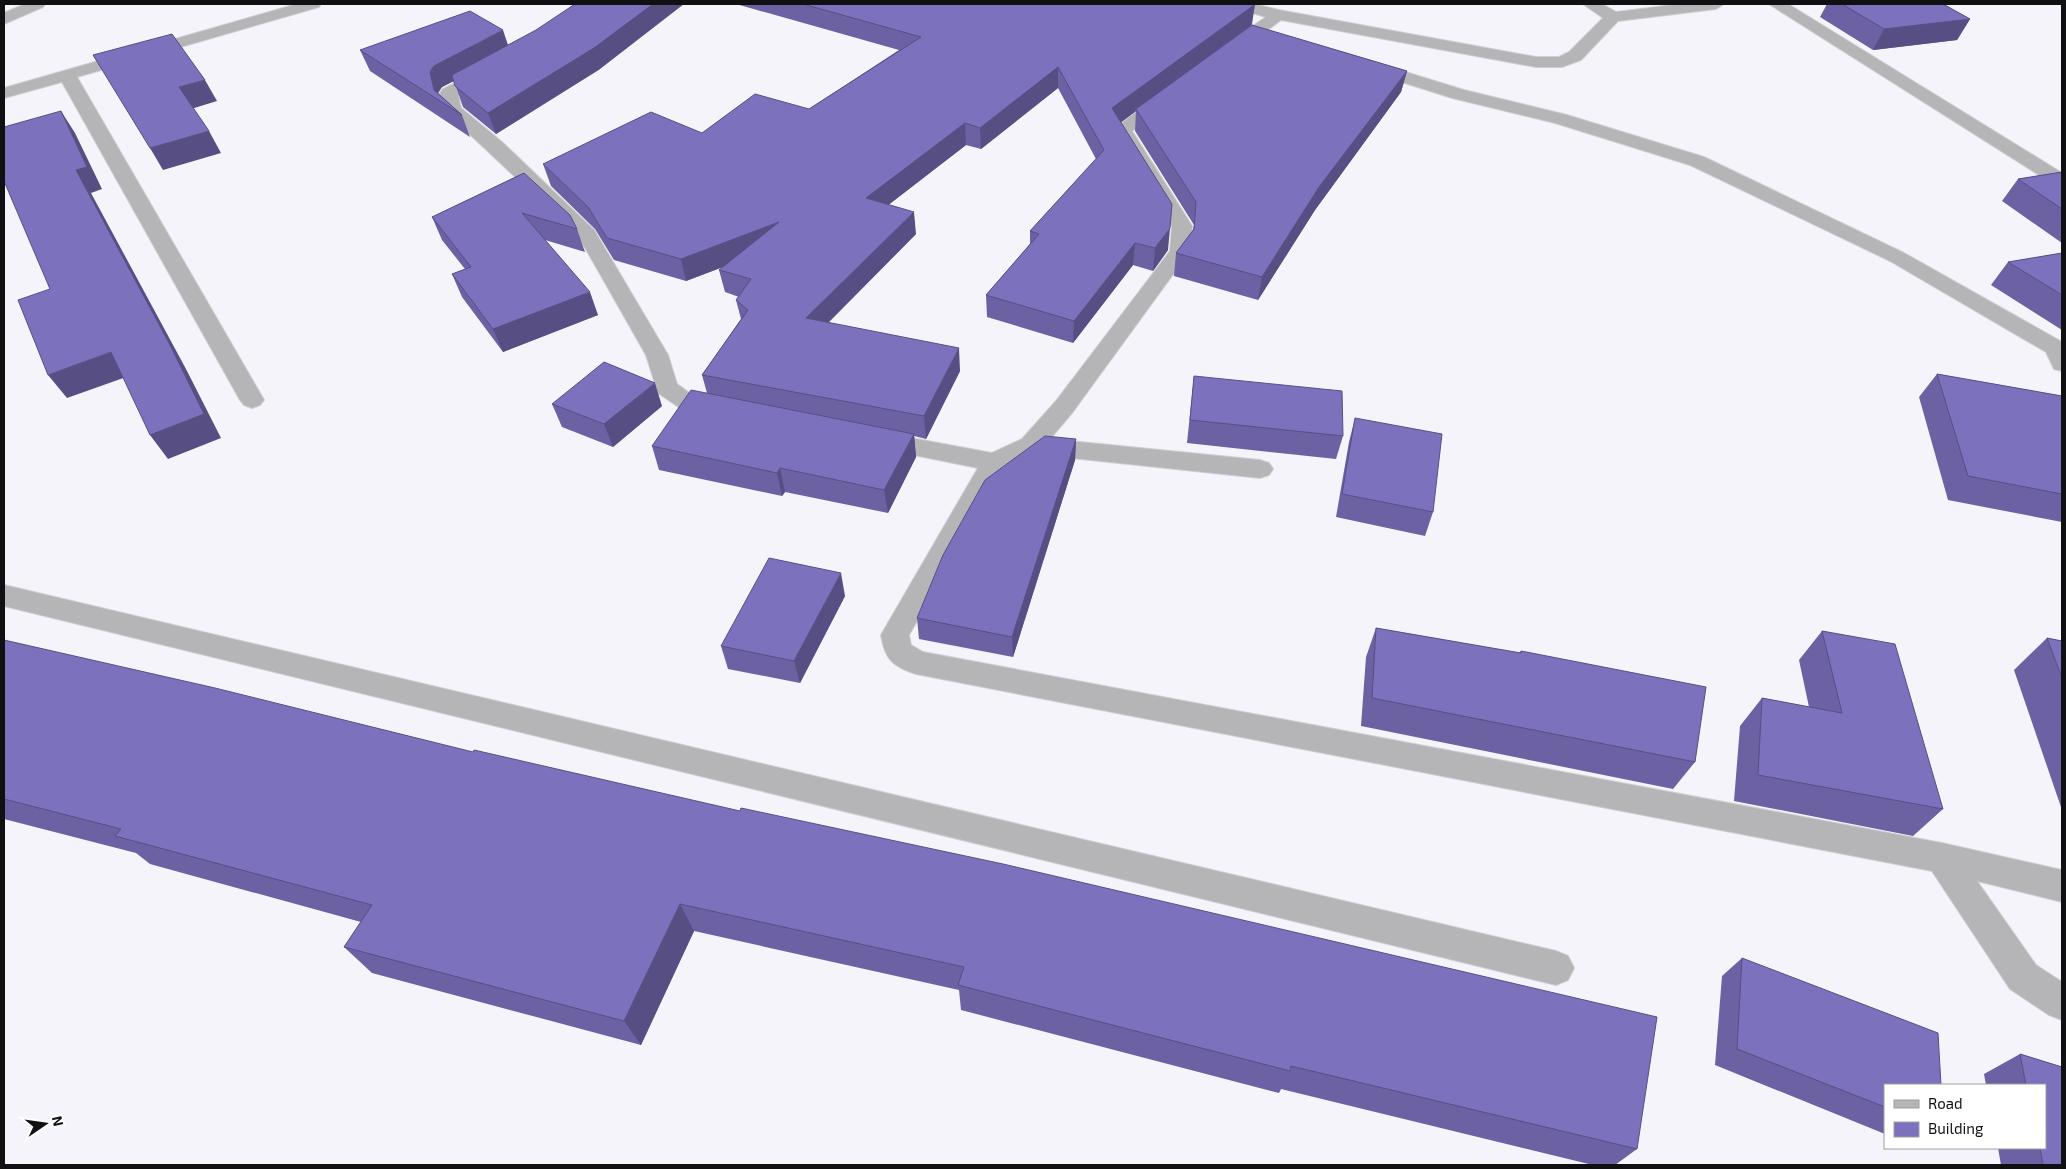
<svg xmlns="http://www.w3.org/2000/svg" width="2066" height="1169" font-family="'Exo 2',sans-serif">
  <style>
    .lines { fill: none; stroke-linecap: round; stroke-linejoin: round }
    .minor-casing { stroke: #d0cfd5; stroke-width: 2 }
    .minor { fill: #b5b5b7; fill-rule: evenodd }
    .wall { fill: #6b61a3 }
    .shaded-wall { fill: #574f84 }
    .building { fill: #7c71bd; stroke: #574f84 }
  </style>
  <rect width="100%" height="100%" fill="#f5f4fa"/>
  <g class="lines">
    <g class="minor-casing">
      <g id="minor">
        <polygon points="25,4 45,4 43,7 4,24 4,13"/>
        <polygon points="297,4 321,4 319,7 77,77 264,400 260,405 252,408 244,405 240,400 62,82 4,98 4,88"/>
        <polygon points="1229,4 1254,4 1279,10 1536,57 1559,57 1569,52 1603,18 1583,4 1602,4 1616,12 1681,4 1724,4 1716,9 1618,21 1581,60 1562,67 1536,67 1281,20 1237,53 1225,53 1223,49 1225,45 1266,17 1231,7"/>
        <polygon points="1769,4 1788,4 2062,173 2062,187 2055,185"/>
        <polygon points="1370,61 1464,90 1567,115 1704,157 1904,253 2062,342 2062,371 2054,369 2046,352 1890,261 1690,165 1555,123 1452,98 1364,70 1362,66 1364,62"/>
        <polygon points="488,67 494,68 497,72 494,76 458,95 461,108 502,142 594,230 668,355 677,384 695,397 727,403 731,409 727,415 719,417 680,408 658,393 646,355 579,237 444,110 440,93 443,89"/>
        <path d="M1166,92l6,1 3,4 -3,4 -40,30 60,95 -2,25 -118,162 -22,26 210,21 9,3 4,6 -4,6 -9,3 -226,-24 -31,14 -94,167 2,10 12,7 1019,191 120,27v32l-85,-21 59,84 26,17v38l-13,-5 -39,-26 -78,-118 -1016,-197c-24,-8 -31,-15 -35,-39l97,-167 -99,-20 -9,-2 -3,-6 3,-6 9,-2 113,21 30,-14 34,-38 114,-150 2,-25 -59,-96 47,-37z"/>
        <polygon points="4,585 1556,951 1568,956 1574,968 1568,980 1556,985 4,606"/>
      </g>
    </g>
    <use href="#minor" class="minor"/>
  </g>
  <g class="wall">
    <polygon points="736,4 1255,4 1252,25 1407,71 1401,92 1315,210 1258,300 1174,276 1176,253 1193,230 1194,225 1135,131 1136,111 1121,122 1168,250 1153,271 1133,265 1073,343 987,317 986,295 1030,244 1030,231 1096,159 1058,88 981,149 966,145 888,205 916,234 828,323 960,371 926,439 914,436 916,457 888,513 785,492 782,496 659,470 652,446 707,393 702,375 741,319 736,300 739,297 725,292 719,270 723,267 686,281 614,260 595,229 551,186 543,164 702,133 809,109 899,50"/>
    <polygon points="1827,4 1943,4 1970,19 1957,40 1873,50 1820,17"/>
    <polygon points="508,45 600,69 496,134 463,107 454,81 442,87 438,93 462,115 470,137 370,71 360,50"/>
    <polygon points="2062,172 2062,243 2002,201 2018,179"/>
    <polygon points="524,173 577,229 585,252 545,240 598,315 503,352 462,297 452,274 465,269 442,240 432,217"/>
    <polygon points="2062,253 2062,330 1991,285 2008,262"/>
    <polygon points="1937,374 2062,396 2062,522 1948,500 1919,397"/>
    <polygon points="1194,376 1343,436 1336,459 1187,443"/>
    <polygon points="552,404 662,406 613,447 562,427"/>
    <polygon points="1355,418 1433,512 1425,536 1336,517 1349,442"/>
    <polygon points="1076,439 1075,460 1013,657 919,639 917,618"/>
    <polygon points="845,596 800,683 728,669 721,646"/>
    <polygon points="1376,628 1519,653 1521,651 1695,762 1673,789 1361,726 1366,657"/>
    <polygon points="1822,631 1943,809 1913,836 1734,801 1740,726 1762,698 1809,707 1799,660"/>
    <polygon points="2047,638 2062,641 2062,810 2014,670"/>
    <polygon points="4,640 1637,1149 1615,1165 1593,1165 1281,1089 1279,1093 961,1010 959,990 694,931 641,1045 372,973 344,947 361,922 150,864 136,853 4,819"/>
    <polygon points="1742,958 1885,1085 1885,1134 1715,1065 1722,976"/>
    <polygon points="2020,1054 2062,1067 2062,1165 2001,1165 1998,1148 2045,1148 2045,1085 1986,1085 1984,1074"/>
  </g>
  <g class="shaded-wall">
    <polygon points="653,4 684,4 600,69 496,134 488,113"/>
    <polygon points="1255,4 1251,25 1136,109 1136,111 1111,130 1112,108"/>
    <polygon points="1970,19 1957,40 1873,50 1884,29"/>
    <polygon points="503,30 510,51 442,87 438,93 434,90 430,72 434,66"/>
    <polygon points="1058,67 1058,88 981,149 980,128"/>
    <polygon points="1407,71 1401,92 1315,210 1258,300 1262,277 1319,187"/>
    <polygon points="205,80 217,101 191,109 179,87"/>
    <polygon points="61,111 75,133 102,189 91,193 186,369 221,438 168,459 150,435 76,170"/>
    <polygon points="965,123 966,145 869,220 866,198"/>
    <polygon points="209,131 221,153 163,170 150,148"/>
    <polygon points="914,212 916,234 810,341 806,318"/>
    <polygon points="779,222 783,244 686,281 681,259"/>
    <polygon points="1170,228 1168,250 1153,271 1155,248"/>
    <polygon points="1135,243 1133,265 1073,343 1074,321"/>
    <polygon points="590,292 598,315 503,352 493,329"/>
    <polygon points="959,348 960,371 926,439 924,416"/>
    <polygon points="111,352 129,376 67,398 48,375"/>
    <polygon points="655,383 662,406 613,447 604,424"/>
    <polygon points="914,434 916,457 888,513 884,490"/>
    <polygon points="1076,439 1075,460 1013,657 1012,637"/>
    <polygon points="780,468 785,492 782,496 777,473"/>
    <polygon points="841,573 845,596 800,683 794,661"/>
    <polygon points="680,904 694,931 641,1045 624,1021"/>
  </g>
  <g class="building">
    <polygon points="575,4 653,4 594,48 488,113 455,86 452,75 536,30"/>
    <polygon points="803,4 1255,4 1254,5 1112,108 1172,204 1170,228 1155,248 1135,243 1074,321 986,295 1039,234 1030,231 1104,150 1058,67 980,128 965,123 866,198 914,212 806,318 959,348 924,416 702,375 748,310 736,300 751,279 719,270 779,222 681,259 607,238 588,207 543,164 651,112 702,133 755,94 809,109 921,37"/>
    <polygon points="1842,4 1943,4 1970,19 1884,29"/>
    <polygon points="470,11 503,30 434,66 430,72 434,90 462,115 360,50"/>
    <polygon points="1252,25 1407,71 1319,187 1262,277 1176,253 1194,229 1196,202 1136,109"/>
    <polygon points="172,34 205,80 179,87 209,131 150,148 93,55"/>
    <polygon points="61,111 87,167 76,170 170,345 204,414 150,435 111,352 48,375 18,300 50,289 4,181 4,127"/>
    <polygon points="2062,172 2062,209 2018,179"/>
    <polygon points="524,173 570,215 577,229 522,213 590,292 493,329 452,274 471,267 432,217"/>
    <polygon points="2062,253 2062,295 2008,262"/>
    <polygon points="604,362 655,383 604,424 552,404"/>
    <polygon points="1937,374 2062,396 2062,494 1968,476"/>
    <polygon points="1194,376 1342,391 1343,436 1190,420"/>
    <polygon points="691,390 914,434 884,490 780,468 777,473 652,446"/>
    <polygon points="1355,418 1442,434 1433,512 1342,494"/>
    <polygon points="1045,436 1076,439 1012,637 917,618 943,555 985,480"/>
    <polygon points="769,558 841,573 794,661 721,646"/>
    <polygon points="1376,628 1521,653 1521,651 1706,687 1695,762 1372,698"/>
    <polygon points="1822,631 1895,644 1943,809 1758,775 1762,698 1842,713"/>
    <polygon points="2047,638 2062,641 2062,678"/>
    <polygon points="4,640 215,688 473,752 474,750 740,811 741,808 1003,864 1657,1017 1637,1149 1291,1066 1290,1071 958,985 964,967 680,904 624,1021 344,947 372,905 115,836 121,829 4,799"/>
    <polygon points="1742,958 1938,1033 1941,1085 1885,1085 1885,1107 1737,1049"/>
    <polygon points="2020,1054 2062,1067 2062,1165 2043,1165 2040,1148 2045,1148 2045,1085 2026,1085"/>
  </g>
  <rect width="2066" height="1169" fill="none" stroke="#100f11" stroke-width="10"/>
  <rect x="1884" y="1084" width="162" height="65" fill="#ffffff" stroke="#9f9fa0"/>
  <rect x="1894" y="1100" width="25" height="8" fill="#b5b5b7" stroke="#9f9fa0"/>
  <text x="1928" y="1109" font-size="15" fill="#100f11">Road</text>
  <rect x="1894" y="1122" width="25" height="15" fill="#7c71bd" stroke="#9f9fa0"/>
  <text x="1928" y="1134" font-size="15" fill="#100f11">Building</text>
  <g transform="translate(45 1124) rotate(77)" stroke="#ffffff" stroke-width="4" paint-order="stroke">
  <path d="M0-4L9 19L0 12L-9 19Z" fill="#100f11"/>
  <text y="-8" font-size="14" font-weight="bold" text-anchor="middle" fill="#100f11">N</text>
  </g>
</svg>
